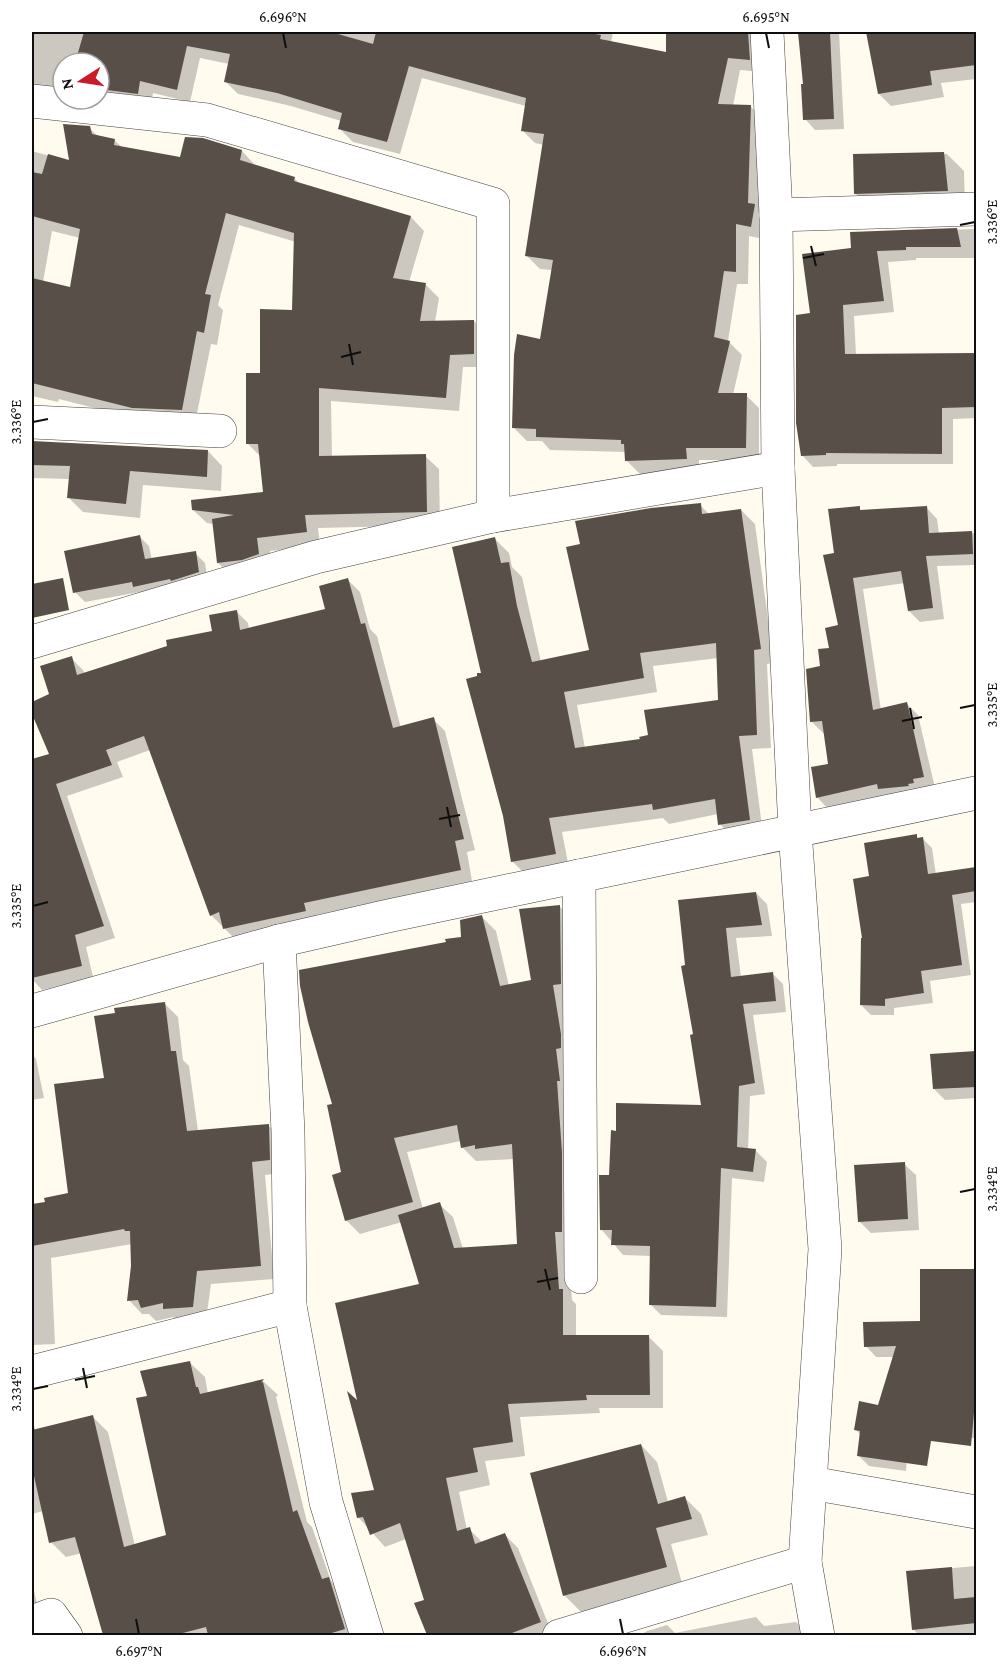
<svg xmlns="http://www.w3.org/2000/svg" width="1008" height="1667" font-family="'Crimson Pro',serif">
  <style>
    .shadow { fill: #0003; fill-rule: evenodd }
    .building { fill: #584f49; fill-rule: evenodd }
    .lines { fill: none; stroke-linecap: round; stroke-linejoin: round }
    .minor-casing { stroke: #414141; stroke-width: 34 }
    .minor { stroke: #fff; stroke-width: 33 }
    .ticks { fill: none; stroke: #0e0e0e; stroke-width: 2 }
    .neatline { fill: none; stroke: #0e0e0e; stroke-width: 2 }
    .ticks-label { font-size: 15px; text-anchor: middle; fill: #0e0e0e }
  </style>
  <rect width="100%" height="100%" fill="#fffbef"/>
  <g class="shadow">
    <polygon points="32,32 613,32 611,43 668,54 668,32 762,32 762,72 740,70 733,106 751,107 764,120 764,239 749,236 748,284 737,284 728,341 742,355 733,395 746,395 759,408 759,460 699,460 699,471 640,474 627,461 626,452 550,450 542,441 527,441 514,428 541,340 552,270 540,269 527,256 544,145 535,143 522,130 526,106 422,78 400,154 353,142 339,128 341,121 291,106 238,94 225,81 229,64 200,58 190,102 153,93 151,106 99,99 99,63 63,63 63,96 32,98"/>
    <polygon points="799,32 839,32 844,129 815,130 805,119 805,85"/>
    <polygon points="868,32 976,32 976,79 941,83 944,97 891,106 879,94"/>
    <path d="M89,128l10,9 15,3 9,8 58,11 61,-8 13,14 39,13 6,6 111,33 13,14 -15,51 17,3 13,13 -4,24 39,-1 13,14v32h-24l-4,44 -128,-10 1,57 93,-2 14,13 1,56 -122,3 2,17 -50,6 2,17 -40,8 -14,-13 -4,-39 -7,-1 -14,-13 72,-17 -4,-36 -13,-13 14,-70 31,-63 3,-69 -57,-17 -21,80 5,5 -6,35 -6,-1 -16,79 -49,-2 -87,-22 -1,3 -26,-6v-245l39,11zM52,231l28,7 -8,50 -29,-6z"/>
    <polygon points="947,154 964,171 965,208 872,210 855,193 855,156"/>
    <polygon points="976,229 976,258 916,258 916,260 888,262 894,312 854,316 856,355 976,354 976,418 953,419 953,464 837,464 837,466 813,467 802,455 812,314 853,250 852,233"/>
    <polygon points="32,442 208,451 222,466 221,491 143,485 140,518 83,512 69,498 70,479 32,478"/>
    <path d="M700,505l10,10 31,-5 14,14 19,139 -7,1 4,84 -19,1 11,85 -29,4 -14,-14 -2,-10 -49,10 -6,-6 -101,14 7,36 -43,7 -14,-14 -30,-187 13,-135 14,14 3,14 10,10 19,85 50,-11zM718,658l2,43 -79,39 -56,8 -8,-43 80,-13 -4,-26z"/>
    <polygon points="926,507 937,519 939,534 976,533 976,565 937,566 944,619 920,622 909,611 905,583 863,589 881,710 907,704 918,715 935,788 828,809 817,797 829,765 825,733 823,733 812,722 822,667 840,626 836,554 859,508 863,512"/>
    <polygon points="139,536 149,546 152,560 195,553 205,563 208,582 145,596 140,592 85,602 75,592"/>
    <polygon points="348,580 360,592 370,629 377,636 401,728 433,719 445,731 475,850 467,852 472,881 316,915 317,923 236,940 211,915 150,750 117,762 123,777 67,796 115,938 86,947 93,977 42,990 32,979 32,760 51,755 32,710 32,704 51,695 71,658 83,670 85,674 214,632 236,611 248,623 249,629 327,610"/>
    <polygon points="916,836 919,839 922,838 932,848 936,875 976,869 976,902 961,904 971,975 930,981 933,1003 894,1008 894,1015 871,1015 861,1005 871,877"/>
    <polygon points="756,893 767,904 772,936 736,938 741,977 772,973 783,984 786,1012 753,1015 765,1094 750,1096 748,1150 756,1151 767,1162 764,1182 732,1178 727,1317 661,1315 650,1304 652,1256 623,1255 601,1229 617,1132 702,1106 695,1036 683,967"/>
    <path d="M560,907l13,13 -5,325 4,55 4,4v33h73l14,14v57h-64l1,5 -80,4 5,39 -40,5 5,24 -31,7 8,38 2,-1 14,14 21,-9 14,14 35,88h-125l-12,-32 10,-3 -20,-62 -21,8 -27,-30 18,-26 -16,-87 61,-119 -19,-63 -42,12 -14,-14 -3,-46 -9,-69 113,-161 16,-6 19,-21 14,14 13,55 24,-5zM461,1141l1,6 14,14 39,-2 4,86 -56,4 -10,-32 -14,-13 -16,5 -16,-57z"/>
    <polygon points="164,1003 178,1017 183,1060 189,1066 198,1131 268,1125 282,1139 283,1173 265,1175 274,1279 211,1284 206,1320 178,1322 173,1317 156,1321 149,1314 142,1314 129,1300 133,1266 132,1244 51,1258 55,1344 32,1345 32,1205 47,1203 69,1195 106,1079"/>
    <polygon points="976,1052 976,1098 945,1100 934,1089 932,1055"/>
    <polygon points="32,1054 36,1059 44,1098 32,1100"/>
    <polygon points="904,1164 916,1175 919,1230 871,1233 859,1221"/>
    <polygon points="921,1271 976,1271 976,1438 908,1440 906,1471 869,1466 858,1455 861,1435 855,1429 879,1406 894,1357 876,1357 866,1346 921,1323"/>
    <polygon points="189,1362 205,1377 208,1394 263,1381 278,1395 276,1397 307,1522 312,1527 331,1581 344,1594 357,1636 105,1636 82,1553 66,1557 51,1542 43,1511 32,1514 32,1415 35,1430 93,1417 108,1432 135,1546 167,1536 149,1397"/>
    <polygon points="641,1445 657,1462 668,1502 685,1498 701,1514 708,1535 671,1544 682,1583 581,1612 564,1595"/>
    <polygon points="976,1566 976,1634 920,1636 913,1629 908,1572"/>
    <polygon points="32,1583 40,1615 32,1619"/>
    <polygon points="756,1617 764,1626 796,1622 806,1632 807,1636 639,1636 647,1631 667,1625 675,1633"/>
  </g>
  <g class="building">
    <polygon points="84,32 331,32 373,44 376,32 584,32 601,35 600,39 666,52 666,32 748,32 750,60 728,58 718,104 751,105 748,203 755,204 751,227 736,224 736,272 724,271 714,337 730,341 718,393 747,393 746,448 686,448 687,459 625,461 624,444 621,444 621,440 536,437 536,429 512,428 514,355 517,334 540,339 553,260 525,256 544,134 521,131 526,98 409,66 387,142 338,129 342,113 277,93 224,82 230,54 187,46 177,90 140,81 138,94 99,89 99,63 75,63"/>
    <polygon points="798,32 830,32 834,119 803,120 801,84 803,84"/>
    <polygon points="866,32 976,32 976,65 930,71 932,85 878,94"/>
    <polygon points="63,124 90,126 92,134 115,139 114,145 180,157 185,137 203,138 242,150 240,160 295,177 294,181 411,216 393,278 426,283 420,321 474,320 474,354 450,355 446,398 319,388 319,456 426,454 427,512 305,515 307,532 257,538 259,554 242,560 217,563 212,519 234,515 192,510 191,500 263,492 258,444 246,444 246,373 260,373 260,309 292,310 294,233 226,213 205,294 211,295 204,333 197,331 182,410 132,408 32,383 32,278 70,287 80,229 32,216 32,172 42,174 48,154 69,160"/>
    <polygon points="944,152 948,191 854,194 853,154"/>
    <polygon points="957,228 961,247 906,247 906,250 877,251 884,301 843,305 845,354 976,353 976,407 942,408 942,454 826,453 826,455 801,456 796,423 796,315 810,313 802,254 851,248 850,232"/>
    <polygon points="32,441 208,450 207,477 130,471 126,504 67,498 70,466 32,465"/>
    <path d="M701,503l1,11 39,-5 20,140 -7,1 3,85 -18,1 11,84 -32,5 -3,-26 -62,11 -1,-6 -103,14 7,36 -45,8 -8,-46 -37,-137 11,-3v-3h4l-29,-126 43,-10 6,26 8,-1 8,44 15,56 57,-12 -23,-103 14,-3 -5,-23 76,-13zM716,643l2,57 -74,10 4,25 -9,2 1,2 -65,9 -11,-56 80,-14 -4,-25z"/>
    <polygon points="860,506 860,510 927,506 929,533 972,531 973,554 926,556 933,608 908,611 901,571 853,578 873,710 907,702 924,777 913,779 914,783 908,784 909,786 878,789 877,784 816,798 811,767 828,764 822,721 810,722 806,669 820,666 818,649 829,648 825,628 838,625 823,555 834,553 828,509"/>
    <polygon points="140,535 145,559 196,551 199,572 171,581 170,579 133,587 132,582 73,593 64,551"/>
    <polygon points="63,578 69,610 32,618 32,584"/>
    <polygon points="348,578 361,624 365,623 393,728 434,717 464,839 455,841 461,870 304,903 306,911 223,929 219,912 210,916 144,736 106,750 112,765 56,784 104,926 75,935 82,966 32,978 32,759 49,754 32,714 32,702 49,694 40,666 72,656 77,675 167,646 166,640 212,631 209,615 237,610 240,630 325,609 319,586"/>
    <polygon points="917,834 917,838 923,837 928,874 976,867 976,891 952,895 962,965 921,971 924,993 885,999 885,1006 860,1005 861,938 862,938 853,879 869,876 864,843"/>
    <polygon points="756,892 762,925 726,928 731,977 773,972 776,1001 743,1004 755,1083 739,1086 737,1147 756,1149 753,1172 721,1168 716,1307 649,1305 650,1246 611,1245 612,1230 600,1230 599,1175 609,1175 611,1130 616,1131 616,1103 701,1105 690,1035 693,1034 681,966 685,965 678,900"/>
    <polygon points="560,905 561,984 553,985 561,1034 561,1048 556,1049 560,1081 557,1081 562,1153 562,1232 555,1232 559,1289 563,1289 563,1335 649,1335 650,1395 586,1395 587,1400 508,1404 513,1442 473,1448 478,1472 446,1478 457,1531 470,1527 475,1544 505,1533 541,1622 507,1635 427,1635 414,1603 424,1600 400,1523 370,1535 363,1517 357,1518 351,1493 374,1490 347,1391 357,1400 335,1303 419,1284 398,1215 440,1202 454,1248 517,1244 512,1144 475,1149 475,1145 461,1148 457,1125 394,1138 413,1202 345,1221 332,1175 341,1172 327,1105 332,1104 308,1022 300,986 299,970 446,942 445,939 461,937 460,920 482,915 500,986 531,980 519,909"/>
    <polygon points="165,1002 171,1051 176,1051 187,1131 269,1124 270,1160 252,1162 261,1266 197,1271 193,1307 163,1309 163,1303 141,1308 138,1300 127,1301 131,1266 130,1231 125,1231 124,1229 32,1246 32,1204 45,1202 44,1198 68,1193 54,1084 104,1078 94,1016 115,1013 114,1008"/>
    <polygon points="976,1051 976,1087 933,1089 930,1054"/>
    <polygon points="905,1162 908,1219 858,1222 854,1165"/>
    <polygon points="920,1269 976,1269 976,1390 971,1446 931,1441 927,1466 857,1456 860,1431 854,1430 859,1401 878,1405 896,1346 864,1347 863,1322 920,1321"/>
    <polygon points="190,1361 196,1387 198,1387 200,1394 264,1379 261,1383 263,1382 293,1512 297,1510 322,1579 329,1577 345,1629 325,1635 208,1635 206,1627 175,1635 103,1635 75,1537 49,1543 32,1467 32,1430 93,1415 124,1547 166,1535 136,1398 147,1396 140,1371"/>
    <polygon points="641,1444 658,1504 685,1496 692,1519 656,1528 667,1567 563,1596 530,1473"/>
    <polygon points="952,1567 954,1599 976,1597 976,1623 912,1630 906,1571"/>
  </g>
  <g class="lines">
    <g class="minor-casing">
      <g id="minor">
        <polyline points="767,32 776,215 778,468 795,831 825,1249 805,1562 818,1636"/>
        <polyline points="32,101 207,120 493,204 493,516"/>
        <polyline points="776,215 976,209"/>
        <polyline points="32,422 220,431"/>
        <polyline points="32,642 316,557 493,516 778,468"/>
        <polyline points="579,876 581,1277"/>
        <polyline points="279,941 288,1132 290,1306 326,1502 367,1636"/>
        <polyline points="32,1011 279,941 388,916 976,793"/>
        <polyline points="32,1372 290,1306"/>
        <polyline points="811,1483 976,1512"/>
        <polyline points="32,1622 51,1615 66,1636"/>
        <polyline points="559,1636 805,1562"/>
      </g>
    </g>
    <use href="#minor" class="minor"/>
  </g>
  <path class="ticks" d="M283,33l3,15M766,33l3,15M960,225l15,-3M811,246l5,20M803,258l21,-4M349,344l4,21M341,357l20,-5M33,422l15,-3M910,708l4,21M960,708l15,-3M902,721l20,-4M447,807l4,20M439,819l21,-4M33,906l15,-4M960,1192l15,-3M545,1269l5,21M537,1282l21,-4M83,1368l4,20M75,1380l20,-4M33,1389l15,-3M136,1619l3,15M620,1619l3,15"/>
  <rect width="1008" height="1667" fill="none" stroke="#ffffff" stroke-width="66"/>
  <g transform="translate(81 81) rotate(258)"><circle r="28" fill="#ffffff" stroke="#9f9f9f" stroke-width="1.5"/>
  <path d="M0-4.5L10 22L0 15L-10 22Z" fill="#cb1a28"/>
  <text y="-9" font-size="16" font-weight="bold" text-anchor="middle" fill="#0e0e0e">N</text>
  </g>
  <rect x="33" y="33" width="942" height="1601" class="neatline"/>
  <g class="ticks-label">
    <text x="283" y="22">6.696°N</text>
    <text x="766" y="22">6.695°N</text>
    <text transform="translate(992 222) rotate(-90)" y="5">3.336°E</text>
    <text transform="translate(16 422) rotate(-90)" y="5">3.336°E</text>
    <text transform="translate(992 705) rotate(-90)" y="5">3.335°E</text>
    <text transform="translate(16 906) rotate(-90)" y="5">3.335°E</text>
    <text transform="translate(992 1189) rotate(-90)" y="5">3.334°E</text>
    <text transform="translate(16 1389) rotate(-90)" y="5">3.334°E</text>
    <text x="139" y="1656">6.697°N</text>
    <text x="623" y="1656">6.696°N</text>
  </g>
</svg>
